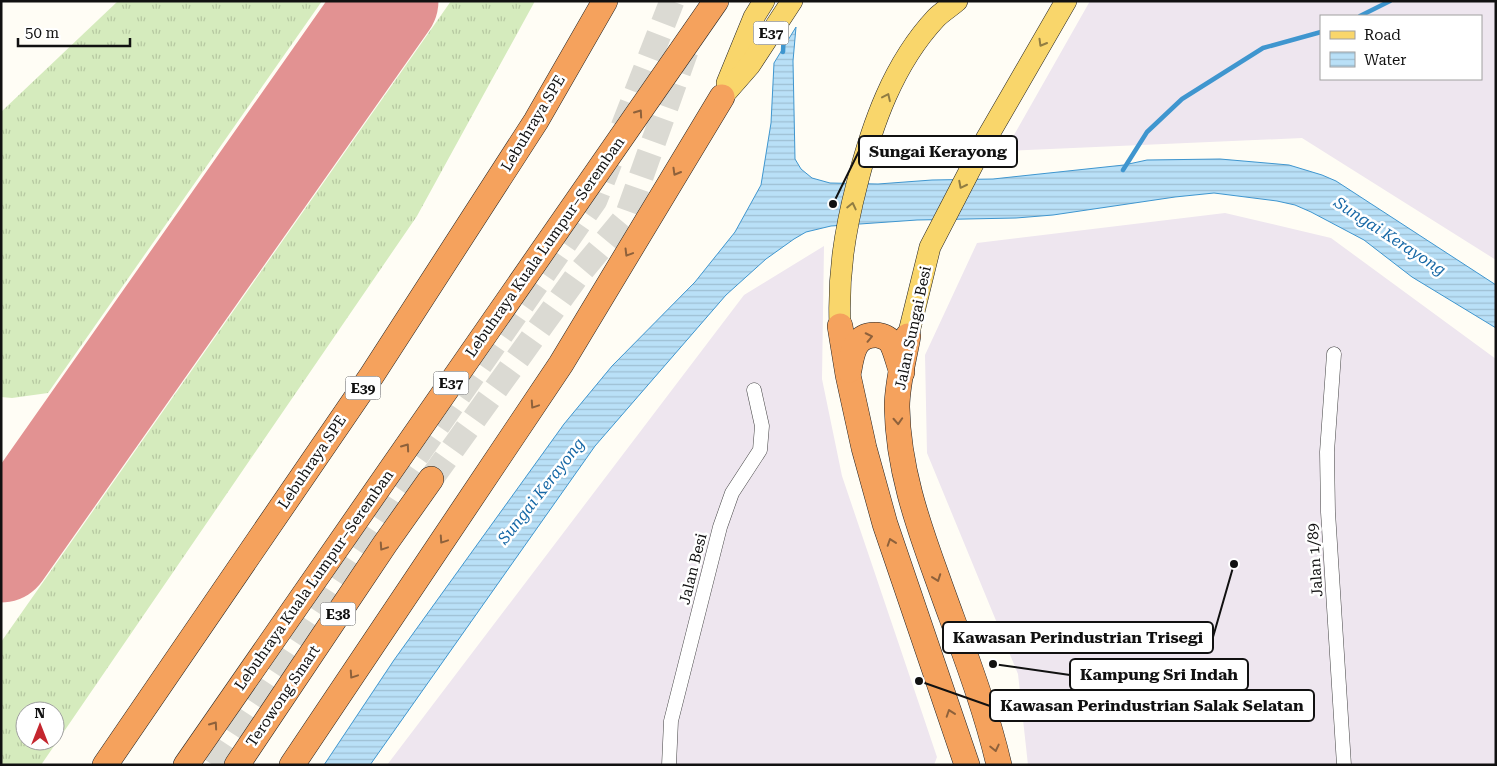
<svg xmlns="http://www.w3.org/2000/svg" width="1497" height="766" font-family="'Roboto Serif',serif">
  <style>
    .industrial { fill: #eee6ef; fill-rule: evenodd }
    .grass { fill: url(#grass-tufts); fill-rule: evenodd }
    .water { fill: url(#water-rules); stroke: #3f96cf }
    .lines { fill: none; stroke-linecap: round; stroke-linejoin: round }
    .stream { stroke: #3f96cf; stroke-width: 4.5 }
    .runway { stroke: #e29292; stroke-width: 101 }
    .motorway-tunnel { stroke: #dbdad3; stroke-width: 25; stroke-dasharray: 25 12; stroke-linecap: butt }
    .minor-casing { stroke: #444; stroke-width: 15 }
    .primary-casing { stroke: #222; stroke-width: 22 }
    .motorway-casing { stroke: #222; stroke-width: 26 }
    .minor { stroke: #fff; stroke-width: 14 }
    .primary { stroke: #f9d66b; stroke-width: 21 }
    .motorway { stroke: #f5a25d; stroke-width: 25 }
    .oneway { stroke: #917d42 }
    .oneway2 { stroke: #8e613b }
    .labels { text-anchor: middle; dominant-baseline: central; stroke-width: 5; stroke-linejoin: round; paint-order: stroke }
    .shield { fill: #fff; stroke: #585858; stroke-width: 1 }
    .shield-label { font-size: 14px; font-weight: bold; fill: #111 }
    .street-label { font-size: 15px; fill: #111; stroke: #fff }
    .water-label { font-size: 16px; font-style: italic; fill: #1768a6; stroke: #fff }
    .leader { fill: none; stroke: #111; stroke-width: 2 }
    .callout-dot { fill: #111; stroke: #fff; stroke-width: 2 }
    .callout { fill: #fff; stroke: #111; stroke-width: 2 }
    .callout-label { font-size: 16px; text-anchor: middle; font-weight: bold; fill: #111 }
  </style>
  <defs>
    <pattern id="grass-tufts" width="24" height="20" patternUnits="userSpaceOnUse" patternTransform="scale(1.25)"><rect width="24" height="20" fill="#d5ebbd"/><path d="M3 7l-1-3M5 7V3M7 7l1-3M15 17l-1-3M17 17v-4M19 17l1-3" fill="none" stroke="#b6c8a1"/></pattern>
    <pattern id="water-rules" width="6" height="5" patternUnits="userSpaceOnUse" patternTransform="scale(1.25)"><rect width="6" height="5" fill="#b9e0f7"/><path d="M0 2.5h6" fill="none" stroke="#9ebfd3"/></pattern>
  </defs>
  <rect width="100%" height="100%" fill="#fffdf5"/>
  <g class="industrial">
    <path d="M1090,1h406v259l-194,-122 -297,13zM1321,16h160v63h-160z"/>
    <polygon points="1225,213 1331,238 1496,359 1496,765 1028,765 1018,674 927,453 925,355 977,243"/>
    <polygon points="824,246 822,379 842,476 937,757 934,765 387,765 744,295"/>
  </g>
  <g class="grass">
    <polygon points="118,1 322,1 48,393 12,398 1,397 1,112"/>
    <path d="M451,1h84l-118,215 -376,549h-40v-123zM25,711h30v30h-30z"/>
  </g>
  <polygon class="water" points="796,27 793,61 795,159 801,169 812,178 830,183 878,184 932,180 993,179 1124,165 1147,160 1220,159 1289,165 1322,175 1336,181 1496,285 1496,328 1412,277 1364,240 1311,212 1295,205 1277,201 1214,193 1175,197 1053,215 1016,218 917,220 831,226 806,232 794,239 766,259 726,295 595,446 370,765 324,765 394,660 564,424 612,366 695,282 735,232 761,185 771,123 774,63"/>
  <g class="lines">
    <g class="stream">
      <polyline points="1360,16 1390,1"/>
      <polyline points="783,52 784,28"/>
      <polyline points="1123,170 1147,132 1182,99 1263,48 1321,32"/>
    </g>
    <polyline class="runway" points="1,552 388,1"/>
    <g class="motorway-tunnel">
      <polyline points="623,127 672,1"/>
      <polyline points="431,479 577,276 627,216 686,51"/>
      <polyline points="213,765 390,494 595,200 610,162"/>
    </g>
    <g class="minor-casing">
      <g id="minor">
        <polyline points="1334,354 1327,452 1328,512 1344,765"/>
        <polyline points="669,765 671,721 720,527 732,493 760,450 762,426 754,390"/>
      </g>
    </g>
    <g class="primary-casing">
      <g id="primary">
        <polyline points="727,83 754,17 764,1"/>
        <polyline points="722,97 750,65 792,1"/>
        <path d="M840,326c-1,-24 0,-48 3,-72 3,-23 8,-47 14,-70 15,-59 36,-120 79,-166 6,-6 14,-11 21,-17"/>
        <polyline points="908,336 930,247 985,141 1066,1"/>
      </g>
    </g>
    <g class="motorway-casing">
      <g id="motorway">
        <polyline points="840,326 848,375 864,448 885,524 967,765"/>
        <path d="M908,336c-4,23 -11,48 -11,71 1,60 20,115 40,170 22,62 47,124 62,188"/>
        <path d="M849,370c3,-18 6,-36 28,-35 5,1 10,2 14,7 5,8 7,21 11,30"/>
        <polyline points="105,765 372,375 536,121 605,1"/>
        <polyline points="186,765 716,1"/>
        <polyline points="237,765 385,544 431,479"/>
        <polyline points="292,765 561,364 722,97"/>
      </g>
    </g>
    <use href="#minor" class="minor"/>
    <use href="#primary" class="primary"/>
    <use href="#motorway" class="motorway"/>
  </g>
  <defs><path id="oneway-chevron" d="M-2-3.5L2.5 0L-2 3.5" fill="none" stroke-width="1.6" stroke-linecap="round" stroke-linejoin="round" transform="scale(1.25)"/></defs>
  <g class="oneway">
    <use href="#oneway-chevron" transform="translate(1042 43) rotate(120)"/>
    <use href="#oneway-chevron" transform="translate(887 97) rotate(-65)"/>
    <use href="#oneway-chevron" transform="translate(962 185) rotate(117)"/>
    <use href="#oneway-chevron" transform="translate(852 206) rotate(-77)"/>
  </g>
  <g class="oneway2">
    <use href="#oneway-chevron" transform="translate(639 113) rotate(-55)"/>
    <use href="#oneway-chevron" transform="translate(676 172) rotate(120)"/>
    <use href="#oneway-chevron" transform="translate(628 253) rotate(121)"/>
    <use href="#oneway-chevron" transform="translate(869 337) rotate(-12)"/>
    <use href="#oneway-chevron" transform="translate(534 405) rotate(124)"/>
    <use href="#oneway-chevron" transform="translate(898 421) rotate(87)"/>
    <use href="#oneway-chevron" transform="translate(406 447) rotate(-55)"/>
    <use href="#oneway-chevron" transform="translate(443 540) rotate(124)"/>
    <use href="#oneway-chevron" transform="translate(891 542) rotate(-109)"/>
    <use href="#oneway-chevron" transform="translate(383 547) rotate(124)"/>
    <use href="#oneway-chevron" transform="translate(937 578) rotate(70)"/>
    <use href="#oneway-chevron" transform="translate(353 675) rotate(124)"/>
    <use href="#oneway-chevron" transform="translate(950 713) rotate(-109)"/>
    <use href="#oneway-chevron" transform="translate(214 725) rotate(-55)"/>
    <use href="#oneway-chevron" transform="translate(995 748) rotate(77)"/>
  </g>
  <g class="labels">
    <g class="shield">
      <rect x="753.5" y="21.5" width="35" height="23" rx="4"/>
      <rect x="433.5" y="371.5" width="35" height="23" rx="4"/>
      <rect x="345.5" y="376.5" width="35" height="23" rx="4"/>
      <rect x="320.5" y="602.5" width="35" height="23" rx="4"/>
    </g>
    <g class="shield-label">
      <text x="771" y="33">E37</text>
      <text x="451" y="383">E37</text>
      <text x="363" y="388">E39</text>
      <text x="338" y="614">E38</text>
    </g>
    <g class="street-label">
      <text transform="translate(533 123) rotate(-59)">Lebuhraya SPE</text>
      <text transform="translate(545 247) rotate(-55)">Lebuhraya Kuala Lumpur–Seremban</text>
      <text transform="translate(913 328) rotate(-78)">Jalan Sungai Besi</text>
      <text transform="translate(312 462) rotate(-56)">Lebuhraya SPE</text>
      <text transform="translate(1315 560) rotate(-94)">Jalan 1/89</text>
      <text transform="translate(693 569) rotate(-76)">Jalan Besi</text>
      <text transform="translate(314 580) rotate(-55)">Lebuhraya Kuala Lumpur–Seremban</text>
      <text transform="translate(283 696) rotate(-56)">Terowong Smart</text>
    </g>
    <g class="water-label">
      <text transform="translate(1390 236) rotate(33)">Sungai Kerayong</text>
      <text transform="translate(541 491) rotate(-52)">Sungai Kerayong</text>
    </g>
  </g>
  <path class="leader" d="M833 204L859 151M1234 564L1213 637M993 664L1070 675M919 681L990 706"/>
  <g class="callout-dot">
    <circle cx="833" cy="204" r="5"/>
    <circle cx="1234" cy="564" r="5"/>
    <circle cx="993" cy="664" r="5"/>
    <circle cx="919" cy="681" r="5"/>
  </g>
  <g class="callout">
    <rect x="859" y="136" width="158" height="31" rx="5"/>
    <rect x="943" y="622" width="270" height="31" rx="5"/>
    <rect x="1070" y="659" width="178" height="31" rx="5"/>
    <rect x="990" y="690" width="324" height="31" rx="5"/>
  </g>
  <g class="callout-label">
    <text x="938" y="157">Sungai Kerayong</text>
    <text x="1078" y="643">Kawasan Perindustrian Trisegi</text>
    <text x="1159" y="680">Kampung Sri Indah</text>
    <text x="1152" y="711">Kawasan Perindustrian Salak Selatan</text>
  </g>
  <rect width="1497" height="766" fill="none" stroke="#111111" stroke-width="5"/>
  <rect x="1320" y="15" width="162" height="65" fill="#ffffff" stroke="#a0a0a0"/>
  <rect x="1330" y="31" width="25" height="8" fill="#f9d66b" stroke="#a0a0a0"/>
  <text x="1364" y="40" font-size="15" fill="#111111">Road</text>
  <rect x="1330" y="52" width="25" height="15" fill="url(#water-rules)" stroke="#a0a0a0"/>
  <text x="1364" y="65" font-size="15" fill="#111111">Water</text>
  <g transform="translate(40 726)"><circle r="24" fill="#ffffff" stroke="#a0a0a0"/>
  <path d="M0-4L9 19L0 12L-9 19Z" fill="#c4262e"/>
  <text y="-8" font-size="14" font-weight="bold" text-anchor="middle" fill="#111111">N</text>
  </g>
  <path d="M18 38v8h112v-8" fill="none" stroke="#111111" stroke-width="2.5"/>
  <text x="25" y="38" font-size="15" fill="#111111" stroke="#ffffff" stroke-width="4" paint-order="stroke">50 m</text>
</svg>
